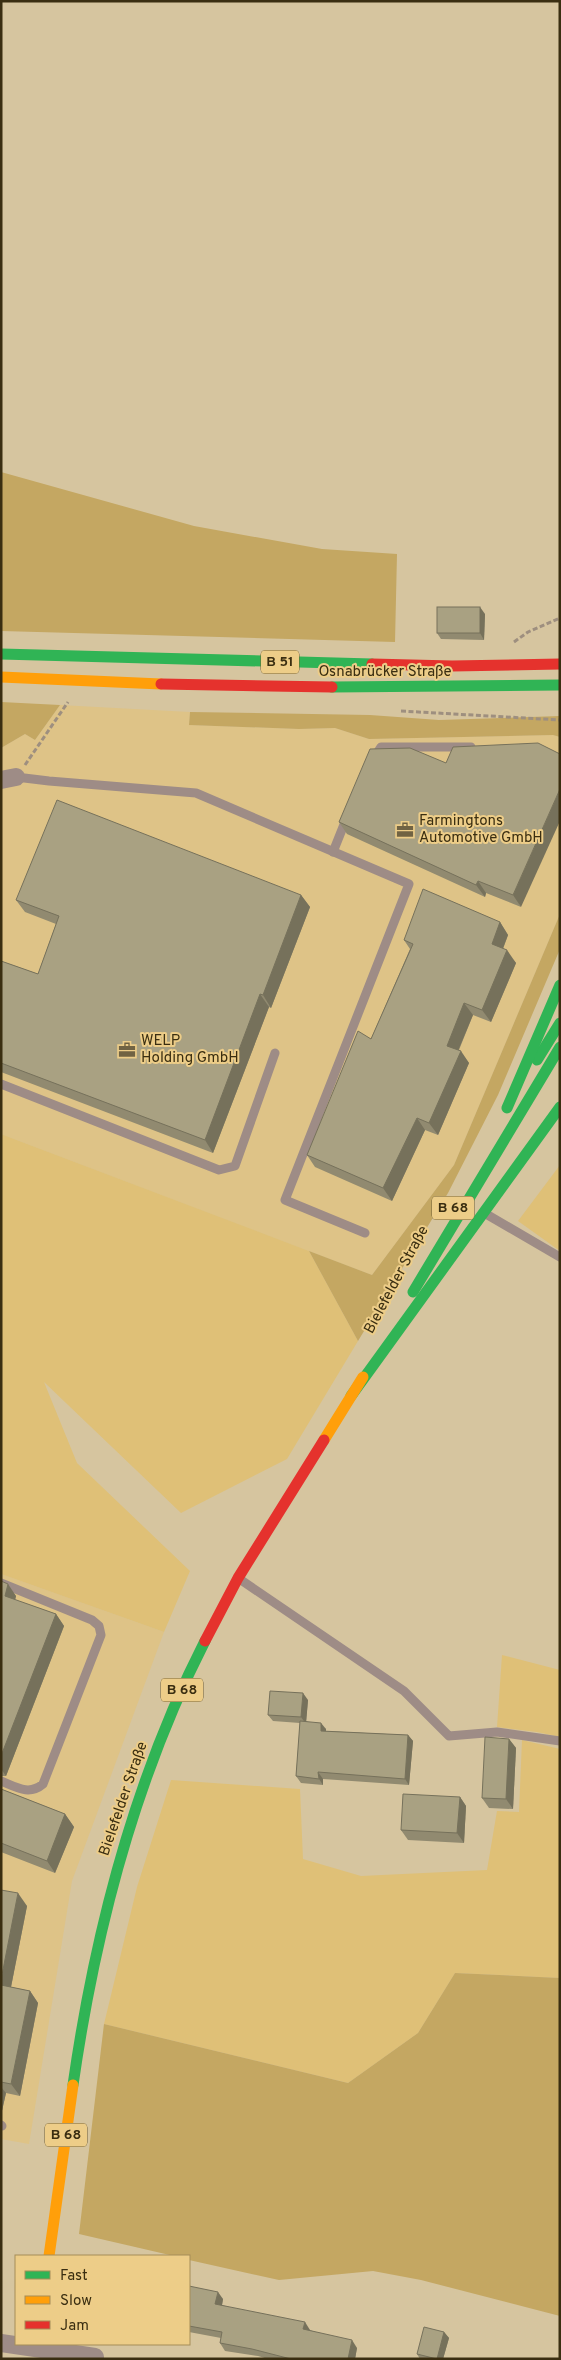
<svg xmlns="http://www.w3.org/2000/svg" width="561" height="2360" font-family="Overpass,sans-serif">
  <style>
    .built { fill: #dec387 }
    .green { fill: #dfc077 }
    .forest { fill: #c4a762 }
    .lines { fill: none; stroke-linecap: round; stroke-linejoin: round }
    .path { stroke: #9e8f7f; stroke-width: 3; stroke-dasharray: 5 2.5; stroke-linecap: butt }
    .lane { stroke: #9e8c86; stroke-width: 9 }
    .street { stroke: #9e8c86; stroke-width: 18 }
    .fast { stroke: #30b455; stroke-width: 11 }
    .slow { stroke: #ff9f0a; stroke-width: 11 }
    .jam { stroke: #e5322d; stroke-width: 11 }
    .street-bridge { stroke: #9e8c86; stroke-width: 18 }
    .wall { fill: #918a70 }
    .shaded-wall { fill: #76715b }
    .building { fill: #a9a182; stroke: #76715b }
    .labels { text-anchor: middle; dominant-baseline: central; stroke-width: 4; stroke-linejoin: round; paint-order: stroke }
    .shield { fill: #edcd88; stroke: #705e35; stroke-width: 1 }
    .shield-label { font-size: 14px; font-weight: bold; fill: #3a2e11 }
    .street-label { font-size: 15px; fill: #3a2e11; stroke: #edcd88 }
    .poi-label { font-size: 15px; fill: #3a2e11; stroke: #edcd88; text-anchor: start }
  </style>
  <rect width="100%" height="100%" fill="#d6c59f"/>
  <g class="built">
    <polygon points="60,705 190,712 189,725 299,729 335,728 369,739 553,735 560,737 560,914 454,1165 372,1275 1,1134 1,748 25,734 35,740"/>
    <polygon points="1,1574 164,1632 72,1881 29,2144 1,2139"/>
  </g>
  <g class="green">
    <polygon points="1,1134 309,1251 358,1341 287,1459 181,1513 44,1382 77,1463 190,1571 164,1632 1,1574"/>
    <polygon points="560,1165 560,1251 518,1221"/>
    <polygon points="502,1655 560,1670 560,1737 537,1732 497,1727"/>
    <polygon points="522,1740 560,1749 560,1978 455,1973 418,2033 348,2083 104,2024 137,1887 171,1780 300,1789 303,1859 361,1876 487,1870 497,1811 519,1812"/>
  </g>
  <g class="forest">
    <polygon points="1,472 194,526 322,549 397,554 395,642 1,631"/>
    <polygon points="1,702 60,705 35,740 25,734 1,748"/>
    <polygon points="190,712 370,715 439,720 560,716 560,737 553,735 369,739 335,728 299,729 189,725"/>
    <polygon points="560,914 560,949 498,1095 448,1193 358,1341 309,1251 372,1275 454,1165"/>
    <polygon points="455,1973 560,1978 560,2316 421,2280 373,2271 279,2280 189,2260 189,2256 174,2256 79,2234 104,2024 348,2083 418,2033"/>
  </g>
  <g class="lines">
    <g class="path">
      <polyline points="514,642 528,632 560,618"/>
      <polyline points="401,711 560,720"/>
      <polyline points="25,765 68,702"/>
    </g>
    <g class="lane">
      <polyline points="374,758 381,747 471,747"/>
      <polyline points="16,777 49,781 196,793 409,884 285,1200 365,1233"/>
      <polyline points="333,852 347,817"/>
      <polyline points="1,1084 219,1170 235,1166 275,1053"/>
      <polyline points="486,1214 560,1257"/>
      <polyline points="241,1580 404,1691 449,1736 497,1732 560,1741"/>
      <path d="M1,1583l91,37 7,6 2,9 -58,149c-14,12 -27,3 -42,-3"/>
      <polyline points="1,2125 2,2126"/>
    </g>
    <polyline class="street" points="1,780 16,777"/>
    <g class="fast">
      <polyline points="1,654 372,664"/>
      <polyline points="332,687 560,685"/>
      <polyline points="537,1060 560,1023"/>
      <polyline points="507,1108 560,985"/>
      <polyline points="413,1292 560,1047"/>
      <polyline points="351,1396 560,1107"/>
      <path d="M73,2085c22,-154 61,-305 132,-444"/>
    </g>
    <g class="slow">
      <polyline points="1,677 161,684"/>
      <polyline points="324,1440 363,1377"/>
      <polyline points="49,2256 73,2085"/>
    </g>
    <g class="jam">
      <polyline points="372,664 452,666 560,664"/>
      <polyline points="161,684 332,687"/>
      <polyline points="205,1641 238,1578 324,1440"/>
    </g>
    <polyline class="street-bridge" points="1,2343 95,2357"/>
  </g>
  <g class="wall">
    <polygon points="485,614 484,640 441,639 437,633"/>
    <polygon points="446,763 521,907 486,893 485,897 347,834 339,822"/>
    <polygon points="301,895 310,907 271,1008 269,1007 213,1153 1,1072 1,961 38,974 56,924 25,912 16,900"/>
    <polygon points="500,922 508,935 503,949 516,963 491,1022 473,1015 459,1050 469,1063 438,1135 425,1130 392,1201 315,1167 307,1155 371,1039 410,949 404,940"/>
    <polygon points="1,1581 16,1596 15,1600 56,1614 64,1626 6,1776 1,1776"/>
    <polygon points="308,1700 306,1721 326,1729 326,1731 408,1735 413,1741 409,1785 323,1779 323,1785 301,1783 296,1776 300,1723 273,1721 268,1715"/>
    <polygon points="509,1739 516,1748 513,1809 489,1808 482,1798"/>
    <polygon points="1,1787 1,1789 65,1814 74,1827 55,1873 1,1852"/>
    <polygon points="460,1797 466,1806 464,1843 408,1840 401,1830"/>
    <polygon points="1,1890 27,1906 11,1987 30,1991 38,2003 20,2096 6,2093 1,2115"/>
    <polygon points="189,2286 223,2299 222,2305 310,2330 357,2348 355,2359 268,2359 258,2356 225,2351 220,2343 221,2338 189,2332"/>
    <polygon points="444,2332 449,2338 443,2359 420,2359 417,2354"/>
  </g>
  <g class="shaded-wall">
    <polygon points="480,607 485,614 484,640 480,633"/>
    <polygon points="560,789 560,821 521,907 513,895"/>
    <polygon points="478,881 486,893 485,897 476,885"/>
    <polygon points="301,895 310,907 271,1008 263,995"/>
    <polygon points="500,922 508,935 500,956 492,944"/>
    <polygon points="507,950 516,963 491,1022 482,1010"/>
    <polygon points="260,994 269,1007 213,1153 205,1140"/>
    <polygon points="464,1003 473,1015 455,1058 447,1046"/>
    <polygon points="461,1051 469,1063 438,1135 429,1123"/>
    <polygon points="417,1118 425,1130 392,1201 383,1188"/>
    <polygon points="8,1584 16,1596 13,1608 5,1596"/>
    <polygon points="56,1614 64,1626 6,1776 1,1769 1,1756"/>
    <polygon points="303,1693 308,1700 306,1724 301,1717"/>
    <polygon points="321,1723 326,1729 326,1738 321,1731"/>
    <polygon points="408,1735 413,1741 409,1785 405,1779"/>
    <polygon points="509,1739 516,1748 513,1809 506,1799"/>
    <polygon points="318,1772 323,1779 323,1785 319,1779"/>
    <polygon points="460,1797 466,1806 464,1843 457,1833"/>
    <polygon points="65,1814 74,1827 55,1873 47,1861"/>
    <polygon points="18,1893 27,1906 9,1997 1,1986 1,1980"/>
    <polygon points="30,1991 38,2003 20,2096 11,2084"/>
    <polygon points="1,2087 6,2093 1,2115"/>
    <polygon points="218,2292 223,2299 221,2311 215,2304"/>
    <polygon points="305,2322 310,2330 308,2336 303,2329"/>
    <polygon points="444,2332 449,2338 443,2359 437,2359"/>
    <polygon points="352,2340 357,2348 355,2359 348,2359"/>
  </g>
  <g class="building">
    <rect x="437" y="607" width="43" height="26"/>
    <polygon points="538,743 560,754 560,789 513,895 478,881 476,885 339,822 370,749 410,748 446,763 453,747"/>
    <polygon points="57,800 301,895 263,995 260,994 205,1140 1,1063 1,961 38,974 59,916 16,900"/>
    <polygon points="423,889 500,922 492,944 507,950 482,1010 464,1003 447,1046 461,1051 429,1123 417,1118 383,1188 307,1155 358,1031 371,1039 413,944 404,940"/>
    <polygon points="1,1581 8,1584 5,1596 56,1614 1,1756"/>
    <polygon points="270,1691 303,1693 301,1717 268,1715"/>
    <polygon points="300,1721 321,1723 321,1731 408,1735 405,1779 318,1772 319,1779 296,1776"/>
    <polygon points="485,1737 509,1739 506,1799 482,1798"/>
    <polygon points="1,1789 65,1814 47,1861 1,1843"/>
    <polygon points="403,1794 460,1797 457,1833 401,1830"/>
    <polygon points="1,1890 18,1893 1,1980"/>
    <polygon points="1,1985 30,1991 11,2084 1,2082"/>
    <polygon points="189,2286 218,2292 215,2304 305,2322 303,2329 352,2340 348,2359 291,2359 252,2349 220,2343 222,2332 189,2326"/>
    <polygon points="424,2327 444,2332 437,2359 417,2354"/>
  </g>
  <defs>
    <g id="office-bare" transform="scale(1.35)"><path d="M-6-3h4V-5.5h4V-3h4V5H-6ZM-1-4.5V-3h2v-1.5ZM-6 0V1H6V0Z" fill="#716343" stroke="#edcd88" stroke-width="2.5" paint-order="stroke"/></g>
  </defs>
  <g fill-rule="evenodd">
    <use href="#office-bare" x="405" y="830"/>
    <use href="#office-bare" x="127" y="1050"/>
  </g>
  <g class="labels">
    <g class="shield">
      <rect x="261" y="650.5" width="38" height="23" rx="4"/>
      <rect x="432" y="1196.5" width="42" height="23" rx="4"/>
      <rect x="161" y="1678.5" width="42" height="23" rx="4"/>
      <rect x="45" y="2123.5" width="42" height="23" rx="4"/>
    </g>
    <g class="shield-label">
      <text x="280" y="662">B 51</text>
      <text x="453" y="1208">B 68</text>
      <text x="182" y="1690">B 68</text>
      <text x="66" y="2135">B 68</text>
    </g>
    <g class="street-label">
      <text x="385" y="672">Osnabrücker Straße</text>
      <text transform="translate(397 1280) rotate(-62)">Bielefelder Straße</text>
      <text transform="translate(124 1799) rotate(-71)">Bielefelder Straße</text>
    </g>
    <g class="poi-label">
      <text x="419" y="821">Farmingtons<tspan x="419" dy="17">Automotive GmbH</tspan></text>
      <text x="141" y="1041">WELP<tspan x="141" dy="17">Holding GmbH</tspan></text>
    </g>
  </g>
  <rect width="561" height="2360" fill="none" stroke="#3a2e11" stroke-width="5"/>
  <rect x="15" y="2255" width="175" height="90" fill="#edcd88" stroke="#a58d58"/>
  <rect x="25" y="2271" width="25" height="8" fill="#30b455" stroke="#a58d58"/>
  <text x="60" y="2280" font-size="15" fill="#3a2e11">Fast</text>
  <rect x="25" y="2296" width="25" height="8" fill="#ff9f0a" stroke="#a58d58"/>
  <text x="60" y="2305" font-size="15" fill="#3a2e11">Slow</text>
  <rect x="25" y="2321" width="25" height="8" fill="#e5322d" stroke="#a58d58"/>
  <text x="60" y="2330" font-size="15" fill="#3a2e11">Jam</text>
</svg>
